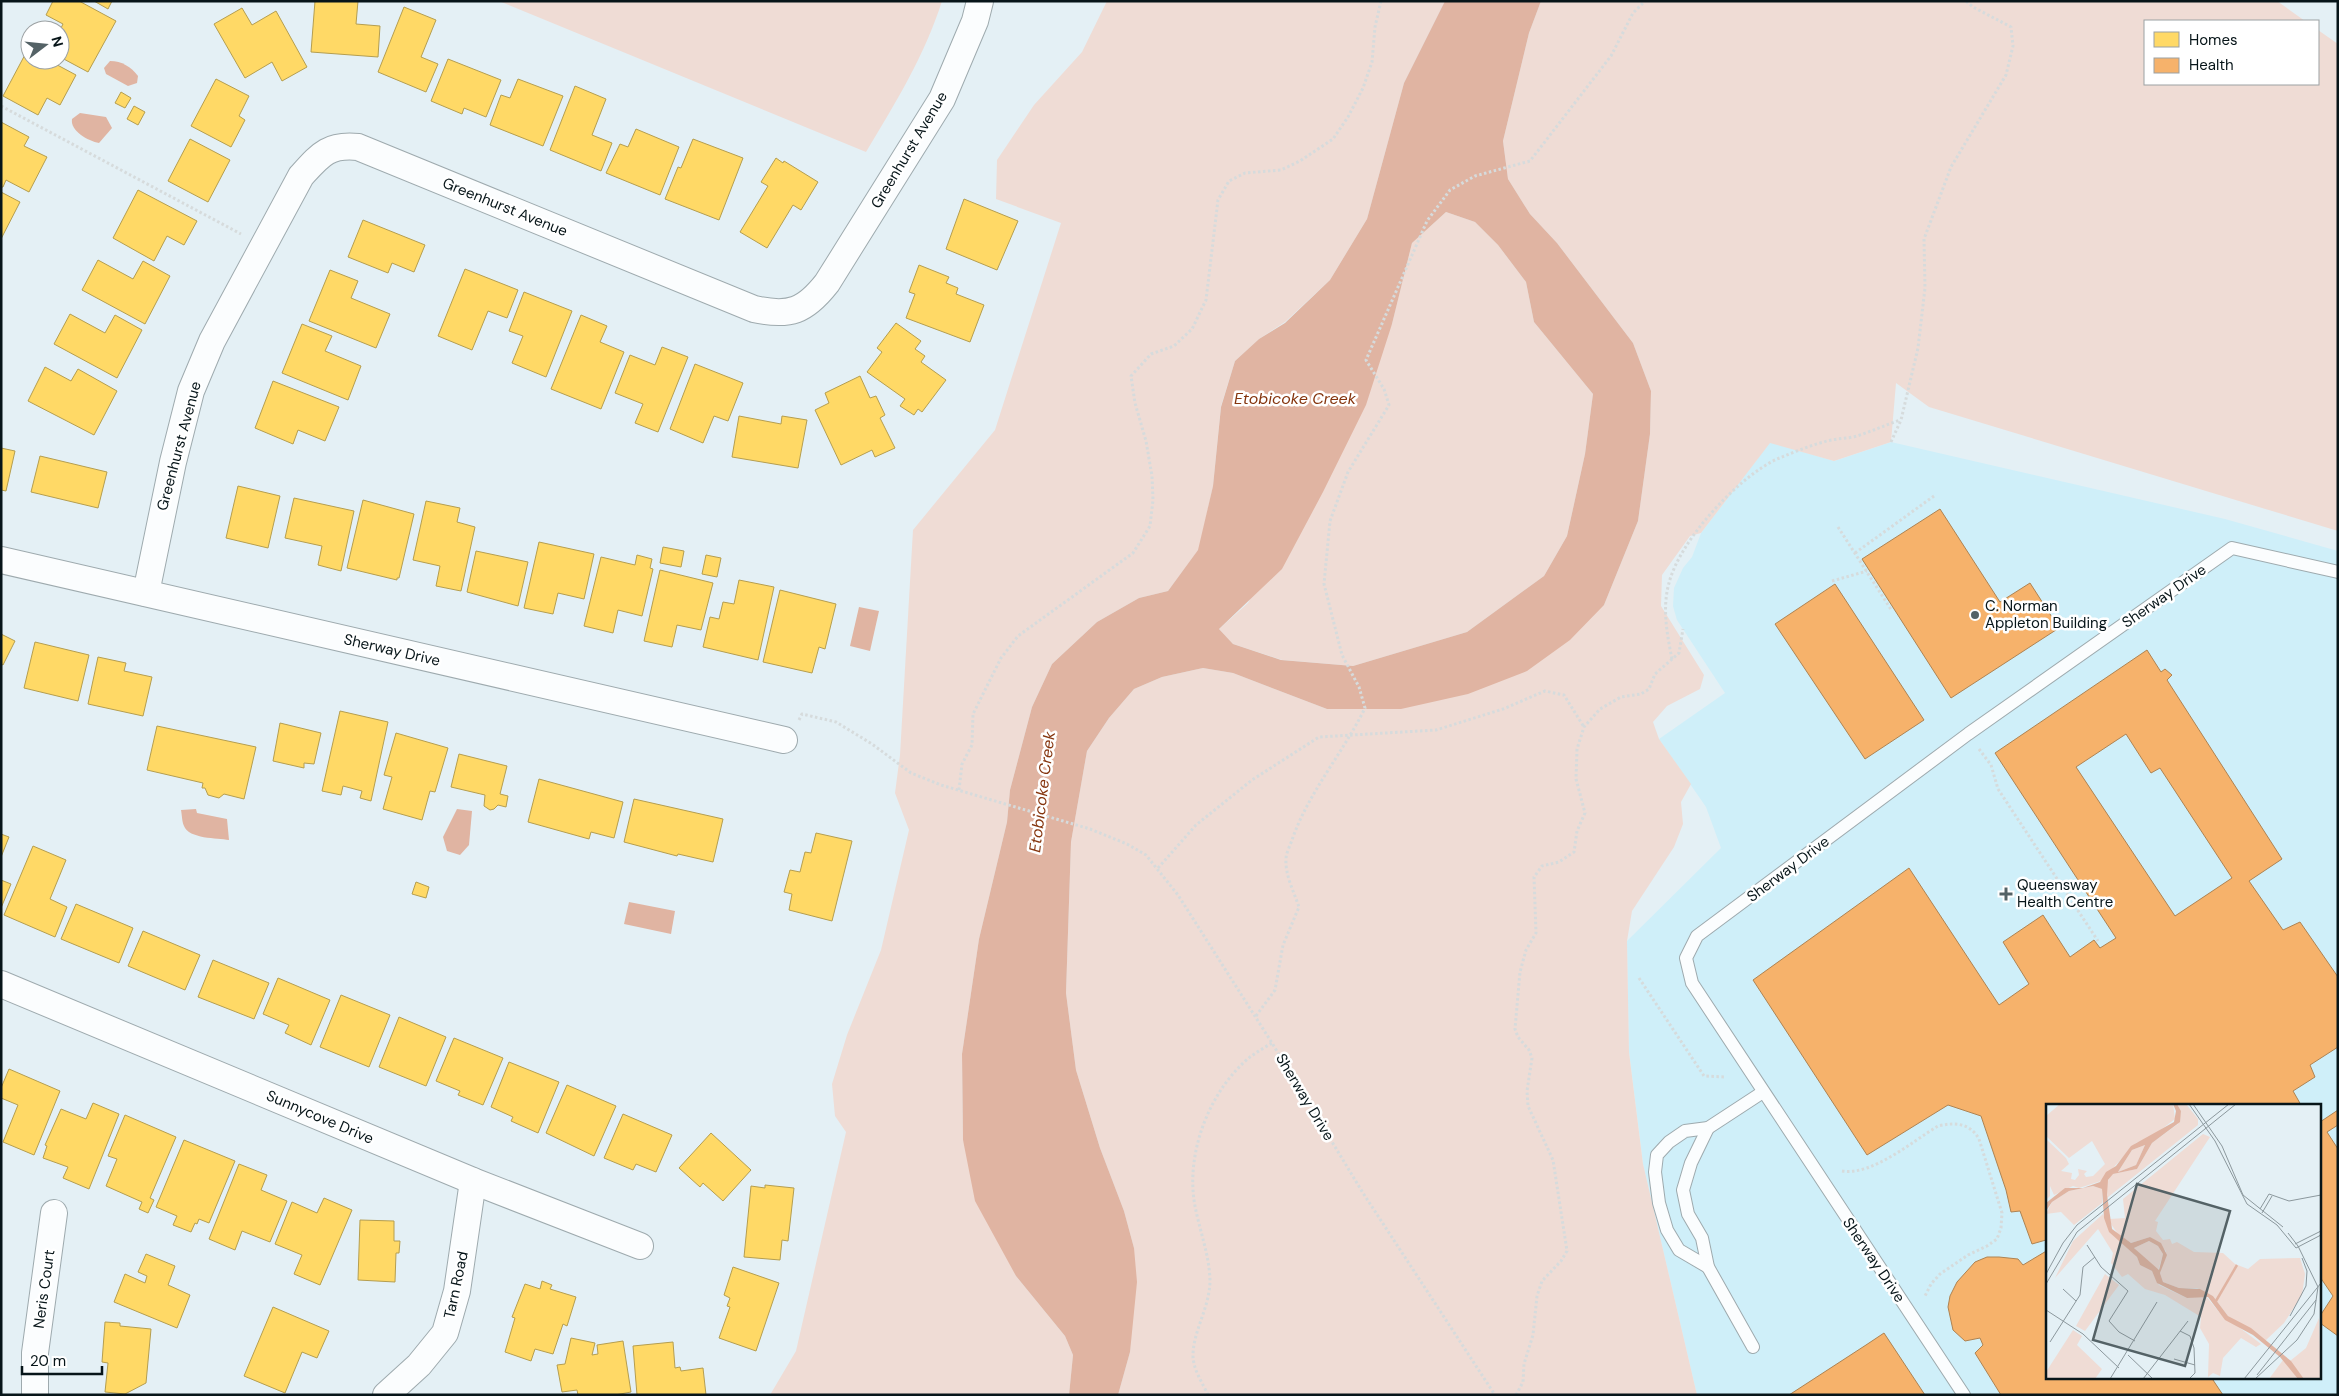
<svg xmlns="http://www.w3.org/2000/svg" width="2339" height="1396" font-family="'DM Sans',sans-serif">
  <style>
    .built { fill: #cfeff9; fill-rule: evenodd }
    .green { fill: #efdcd5 }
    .water { fill: #e0b4a2; fill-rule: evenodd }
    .homes { fill: #ffd966; stroke: #b59e4f }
    .health { fill: #f6b26b; stroke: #ae8352; fill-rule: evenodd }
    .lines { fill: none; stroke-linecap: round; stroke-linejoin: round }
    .lane-casing { stroke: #9eaaae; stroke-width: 14 }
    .street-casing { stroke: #9eaaae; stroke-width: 28 }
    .path { stroke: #d6dbdc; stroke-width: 3; stroke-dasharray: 2.5 2.5; stroke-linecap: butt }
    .lane { stroke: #fbfdfe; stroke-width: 12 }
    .street { stroke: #fbfdfe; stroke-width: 26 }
    .poi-dot { fill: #546266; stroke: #fff; stroke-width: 2 }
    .labels { text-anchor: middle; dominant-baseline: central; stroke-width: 5; stroke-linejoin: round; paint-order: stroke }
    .street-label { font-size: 15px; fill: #071519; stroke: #fff }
    .poi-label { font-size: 15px; fill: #071519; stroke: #fff; text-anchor: start }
    .water-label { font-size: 16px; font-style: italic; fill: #85350e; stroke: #fff }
    .inset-river { fill: none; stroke: #e0b4a2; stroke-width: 2.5 }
    .inset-road { fill: none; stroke: #8c989d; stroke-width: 1 }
    .view { fill: #546266; fill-opacity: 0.15; stroke: #546266; stroke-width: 2.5 }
    .inset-edge { fill: none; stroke: #071519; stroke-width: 2.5 }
  </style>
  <rect width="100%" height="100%" fill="#e4f0f5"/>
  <path class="built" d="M1770,442l64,19 57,-19 334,77 113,32v844h-641l-54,-231 -14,-112 -2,-111 94,-93 -15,-41 -47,-68 66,-46 -48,-73 -4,-14 1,-18 9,-20 9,-11 9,-24zM2048,1105h272v272h-272z"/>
  <g class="green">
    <path d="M499,1h443c-18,56 -46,101 -76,151z"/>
    <polygon points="1107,1 1445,1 1404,83 1367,219 1330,280 1285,322 1259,339 1235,361 1221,406 1213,486 1199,549 1168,591 1139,598 1097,622 1052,664 1032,707 1010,790 1007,822 979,939 962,1054 963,1140 1016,1276 1065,1336 1073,1355 1069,1395 770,1395 796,1351 846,1132 835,1116 832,1084 847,1035 881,950 909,830 895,793 900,755 913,530 995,430 1061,223 996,199 997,160 1034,105 1082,52"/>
    <polygon points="1541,1 2277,1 2305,21 2145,21 2145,84 2318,84 2318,30 2338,44 2338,531 1929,407 1896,383 1891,442 1834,461 1770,443 1701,533 1690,536 1662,575 1661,606 1704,675 1700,689 1667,706 1653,722 1659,739 1691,784 1681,802 1683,824 1674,847 1632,911 1627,941 1629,1052 1643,1164 1697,1395 1118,1395 1130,1352 1134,1248 1124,1211 1100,1148 1076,1070 1066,993 1071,842 1087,751 1109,718 1134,689 1162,677 1203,668 1233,673 1327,709 1604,605 1638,521 1650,434 1651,391 1633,343 1557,243 1530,214 1508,179 1503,141 1529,33"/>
    <polygon points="1446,212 1475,222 1498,245 1526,282 1534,322 1593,394 1585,454 1567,536 1544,576 1467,632 1353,666 1282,660 1233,644 1219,629 1248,603 1392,324 1412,243"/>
  </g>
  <g class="water">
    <path d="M1445,1h96l-12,32 -26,108 5,38 22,35 27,29 76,100 18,48 -1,43 -12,87 -34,84 -34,35 -43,31 -59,23 -67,15h-74l-94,-36 -30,-5 -41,9 -28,12 -25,29 -22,33 -16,91 -5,151 10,77 24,78 24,63 10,37 3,34 -7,70 -12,43h-49l4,-40 -8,-19 -49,-60 -41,-75 -12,-61 -1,-86 17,-115 28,-117 3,-32 22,-83 20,-43 45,-42 42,-24 29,-7 30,-41 15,-64 8,-79 14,-46 24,-22 26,-16 45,-43 37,-61 37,-136zM1446,212l29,10 23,23 28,37 8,40 59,72 -8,60 -18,82 -23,40 -77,56 -114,34 -72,-6 -48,-16 -14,-15 63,-60 41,-77 43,-87 26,-81 20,-81z"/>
    <path d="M110,61c12,0 21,6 28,15l-1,7 -9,3 -22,-12 -2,-6z"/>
    <path d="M80,113l26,4 6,11 -13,15c-11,-2 -29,-12 -27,-24z"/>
    <polygon points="859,607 879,611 870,651 850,646"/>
    <path d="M196,809l1,4 30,6 2,21c-12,-2 -40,-1 -45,-14 -2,-4 -2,-11 -3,-16z"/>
    <polygon points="457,809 472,811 469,845 460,855 447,851 443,837"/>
    <polygon points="629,902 675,911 671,934 624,924"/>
  </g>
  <g class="homes">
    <polygon points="53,1 79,1 116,21 88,72 60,57 60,30 63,24 46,15"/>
    <polygon points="94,1 112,1 108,9"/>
    <polygon points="315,1 358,1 356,24 380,26 378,57 311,52"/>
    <polygon points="404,7 436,20 421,57 438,64 426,92 378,72"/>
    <polygon points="242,8 252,25 276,11 307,67 282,81 272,62 245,78 214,24"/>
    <polygon points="28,49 30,50 30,60 48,60 76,75 60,105 47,98 38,115 3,96"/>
    <polygon points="448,59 501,80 486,117 464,108 462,114 431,101"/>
    <polygon points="216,79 249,96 239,116 245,120 231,147 191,126"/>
    <polygon points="518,79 563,96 543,146 490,125 501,95 510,98"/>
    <polygon points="575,86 606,99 592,135 612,143 601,171 550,150"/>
    <polygon points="121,92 131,98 125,108 115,103"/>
    <polygon points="134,106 145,112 138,125 127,119"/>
    <polygon points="1,122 29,137 24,146 47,157 29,192 6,180 3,187 1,187"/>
    <polygon points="636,129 679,147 660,195 606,173 620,144 628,147"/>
    <polygon points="190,139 230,160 208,202 168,181"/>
    <polygon points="693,139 743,158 719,220 665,199 678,167 681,168"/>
    <polygon points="776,158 783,163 784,161 818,182 801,210 793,205 767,248 740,232 768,186 761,182"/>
    <polygon points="138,190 197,221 184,245 167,236 154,261 113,238"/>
    <polygon points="1,192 20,202 1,239"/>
    <polygon points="964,199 1018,221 997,270 946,249"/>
    <polygon points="363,220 425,245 414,272 392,263 388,273 348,257"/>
    <polygon points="98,260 133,279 143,261 170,276 145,324 82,290"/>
    <polygon points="919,265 949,277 946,283 958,288 956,294 984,305 970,342 906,318 915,294 909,292"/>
    <polygon points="465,269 518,290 507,318 488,311 472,350 438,336"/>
    <polygon points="330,270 358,281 351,298 390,314 376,348 309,321"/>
    <polygon points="524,292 572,311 546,377 512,363 523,336 509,331"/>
    <polygon points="70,314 105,333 115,315 142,330 117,378 54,344"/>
    <polygon points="581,315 607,326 600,342 624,352 601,409 551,389"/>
    <polygon points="896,323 921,341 915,349 925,356 921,362 946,380 922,412 918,409 914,415 900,406 905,399 867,372 882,352 877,348"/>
    <polygon points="302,324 332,336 325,351 361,366 348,400 282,373"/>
    <polygon points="662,347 688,357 658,432 635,423 643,404 615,393 630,355 655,365"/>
    <polygon points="695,364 743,383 728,421 714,416 703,443 670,429"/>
    <polygon points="45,367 71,381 78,369 117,391 94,435 28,401"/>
    <polygon points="860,376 870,398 876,396 885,415 880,418 895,448 875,457 872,450 841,465 815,410 829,403 825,393"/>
    <polygon points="273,381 339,407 325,441 298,430 293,444 255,428"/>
    <polygon points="739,416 781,424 782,416 807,420 798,468 732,457"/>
    <polygon points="1,448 15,451 6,491 1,490"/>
    <polygon points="40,456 107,472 98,508 31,492"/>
    <polygon points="238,486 280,496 268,548 226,538"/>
    <polygon points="294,498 354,511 341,571 318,565 322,546 285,538"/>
    <polygon points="363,500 414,514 399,578 397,578 397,580 347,568"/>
    <polygon points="426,501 460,508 457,522 475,527 461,591 436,586 440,566 413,560"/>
    <polygon points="539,542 594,554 584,599 558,593 553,614 524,608"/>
    <polygon points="663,547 684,551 681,567 660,563"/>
    <polygon points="476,551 528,562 518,606 467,592"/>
    <polygon points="637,555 652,559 650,568 653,569 642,616 618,610 613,633 584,626 601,557 635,565"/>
    <polygon points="706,555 721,558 717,577 702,574"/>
    <polygon points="660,570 713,583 701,630 677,625 672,647 644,641"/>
    <polygon points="739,580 774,587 758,660 703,647 710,617 719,619 723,602 734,604"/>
    <polygon points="780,590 836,604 825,649 819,647 812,673 763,662"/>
    <polygon points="1,634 15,641 3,665 1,664"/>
    <polygon points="35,642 89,655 78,701 24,688"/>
    <polygon points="98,657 126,663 124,671 152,677 143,716 88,704"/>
    <polygon points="340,711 388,722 371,801 360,798 362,791 343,786 341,795 322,791"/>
    <polygon points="280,723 321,733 314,764 304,763 304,768 273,761"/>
    <polygon points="157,726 256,747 244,799 224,794 219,798 208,795 205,788 202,788 203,783 147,770"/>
    <polygon points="396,733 448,748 435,792 430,791 422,820 383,809 392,777 384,775"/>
    <polygon points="459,754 507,766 500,794 508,796 506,807 498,805 494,809 490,810 484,806 485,795 451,787"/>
    <polygon points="539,779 623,802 614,838 591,832 589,839 528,822"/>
    <polygon points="634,799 723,819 713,862 678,854 677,856 624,842"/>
    <polygon points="816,833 852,841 832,921 789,910 792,894 784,892 790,870 800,872 805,852 811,853"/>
    <polygon points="1,834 9,837 1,857"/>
    <polygon points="33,846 66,860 50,899 67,907 55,937 4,915"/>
    <polygon points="1,880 11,884 1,908"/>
    <polygon points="416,882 429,887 426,898 412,894"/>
    <polygon points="76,904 133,928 119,963 61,939"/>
    <polygon points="143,931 200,955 185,990 128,966"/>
    <polygon points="213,960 269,983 254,1019 198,997"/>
    <polygon points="278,978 330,1000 311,1045 285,1033 289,1025 263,1014"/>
    <polygon points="341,995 390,1015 369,1067 320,1047"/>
    <polygon points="399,1017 446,1037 426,1086 379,1067"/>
    <polygon points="454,1038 503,1058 483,1105 458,1095 460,1091 436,1081"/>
    <polygon points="509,1062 559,1082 538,1133 511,1121 513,1117 491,1107"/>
    <polygon points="9,1069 60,1091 34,1155 3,1142 18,1105 1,1098 1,1088"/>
    <polygon points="567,1085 616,1106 594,1156 546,1133"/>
    <polygon points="93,1103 119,1114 89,1189 63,1178 68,1167 43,1158 47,1146 45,1145 61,1109 86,1119"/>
    <polygon points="623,1114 672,1135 656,1172 636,1164 633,1170 604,1158"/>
    <polygon points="125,1115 176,1137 150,1198 154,1200 148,1213 139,1209 142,1202 106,1186 117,1159 108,1156"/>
    <polygon points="711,1133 751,1170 723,1201 703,1183 700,1187 679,1168"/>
    <polygon points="184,1140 235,1161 209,1223 199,1219 197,1224 195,1223 191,1232 173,1225 177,1216 156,1207"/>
    <polygon points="239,1164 267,1175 261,1190 287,1201 270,1242 242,1231 235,1250 209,1239"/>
    <polygon points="765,1185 794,1188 788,1241 782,1240 780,1260 744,1257 751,1186 765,1188"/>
    <polygon points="324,1198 352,1210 320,1285 294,1274 302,1255 275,1244 292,1202 317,1213"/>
    <polygon points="360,1220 394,1221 394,1241 400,1241 399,1253 396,1253 395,1282 358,1280"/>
    <polygon points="146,1254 175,1266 168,1285 190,1295 177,1328 114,1302 125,1274 145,1283 147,1276 138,1272"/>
    <polygon points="733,1267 779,1283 756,1351 719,1338 730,1307 727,1306 730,1298 724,1295"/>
    <polygon points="542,1281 552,1285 550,1289 576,1297 567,1326 563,1324 553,1354 535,1349 531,1361 505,1352 515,1318 512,1317 525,1284 540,1289"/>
    <polygon points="273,1307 329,1331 317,1358 302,1352 285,1393 244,1376"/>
    <polygon points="105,1322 120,1323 120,1326 151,1329 146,1383 125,1394 105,1392 108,1363 102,1362"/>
    <polygon points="571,1338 595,1343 592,1355 598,1354 597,1345 623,1341 631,1392 615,1395 578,1395 577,1390 562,1392 557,1365 565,1364"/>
    <polygon points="673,1342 675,1368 680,1367 681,1371 703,1368 706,1395 637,1395 633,1346"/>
  </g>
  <g class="health">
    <polygon points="1940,509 2000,602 2030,583 2059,628 1951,698 1862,559"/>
    <polygon points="1835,584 1924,720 1865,759 1775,624"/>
    <path d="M2147,650l14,22 4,-3 7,6 -5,5 115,179 -33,22 34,49 17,-8 38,55v70l-28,18 5,12 -22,14 8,14h-253v138l-2,-3 -14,4 -12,-33 -9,1 -5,-22 -25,-74 -33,-11 -81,50 -114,-175 156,-112 90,137 30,-21 -26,-42 40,-27 27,42 24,-17 6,8 16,-10 -121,-185zM2126,734l25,39 9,-5 72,110 -57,38 -99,-149z"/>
    <polygon points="2338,1110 2338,1125 2327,1132 2338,1149 2338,1336 2320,1323 2320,1316 2333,1296 2320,1277 2320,1122"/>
    <polygon points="2048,1250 2048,1377 2211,1377 2223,1395 2001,1395 1975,1353 1983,1345 1980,1338 1965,1341 1953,1330 1948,1307 1950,1296 1957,1282 1975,1262 1987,1257 1999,1257 2018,1259 2023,1265"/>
    <polygon points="1884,1333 1925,1395 1789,1395 1866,1345"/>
  </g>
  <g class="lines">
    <g class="lane-casing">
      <g id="lane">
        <polyline points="1708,1128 1691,1163 1683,1190 1688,1214 1702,1238 1708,1267 1753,1347"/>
        <polyline points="1708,1267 1679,1250 1667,1230 1659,1203 1655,1172 1657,1155 1669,1142 1685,1131 1708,1128 1763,1092"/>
        <polyline points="1964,1395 1692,983 1686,958 1697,936 1968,734 2232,548 2338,572"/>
      </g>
    </g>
    <g class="street-casing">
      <g id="street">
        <polyline points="1,560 784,740"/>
        <path d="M146,593l27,-131 18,-71 21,-50 89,-165c19,-21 27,-32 57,-29l396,162c36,8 51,2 73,-26l115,-184 33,-78 5,-20"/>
        <polyline points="1,984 473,1181 640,1246"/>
        <polyline points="35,1395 35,1353 54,1213"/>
        <polyline points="386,1395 419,1365 445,1333 457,1291 473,1181"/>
      </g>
    </g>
    <g class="path">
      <polyline points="1,106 241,234"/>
      <polyline points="1891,442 1901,420 1918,348 1925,288 1924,239 1951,167 2006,75 2013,46 2011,27 1973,7 1966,1"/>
      <polyline points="1838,527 1892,611"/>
      <polyline points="1855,553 1934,496"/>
      <polyline points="1832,581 1867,571"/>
      <path d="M1672,659c-5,-25 -10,-51 -3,-76 11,-43 68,-105 108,-124 15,-6 31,-13 47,-17 11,-4 23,-3 33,-6 15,-5 29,-11 43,-16"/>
      <polyline points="799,720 802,714 836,722 872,744 911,773 941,785 1090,829 1127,844 1146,855 1178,895 1272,1043 1363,1193 1495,1395"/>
      <polyline points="1979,749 1991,765 1998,789 2098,941"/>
      <polyline points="959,790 962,764 972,745 973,714 1001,658 1018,636 1133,553 1150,526 1153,500 1152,476 1146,441 1135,403 1131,376 1151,354 1174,346 1192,329 1206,300 1218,200 1229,181 1245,173 1281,170 1300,161 1333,139 1348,117 1363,88 1372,62 1375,27 1381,1"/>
      <polyline points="1158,868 1196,825 1252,780 1319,737 1436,730 1503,709 1545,691 1564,695 1584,727"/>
      <polyline points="1639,978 1704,1076 1725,1077"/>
      <path d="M1256,1016l19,-26 8,-45 16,-38c-5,-15 -14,-32 -13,-48 0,-6 4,-13 6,-19 16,-47 51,-87 73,-132l-6,-21 -17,-32 -18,-71 6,-63 18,-49 41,-67 -5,-16 -18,-29 61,-139 23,-31 25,-14 55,-15 81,-105 22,-43 12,-12"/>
      <path d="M1842,1171c30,5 71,-30 96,-45 17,-4 32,-3 41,13l23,74 -1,15 -4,11 -10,7 -19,9 -28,19 -9,10 -6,12"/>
      <path d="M1208,1395c-5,-11 -15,-26 -15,-39 0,-25 16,-47 17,-74 0,-27 -12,-55 -16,-82 -7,-50 16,-110 56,-143 7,-5 15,-10 22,-14"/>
      <polyline points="1516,1395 1523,1382 1524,1364 1533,1335 1537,1296 1542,1281 1561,1261 1567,1251 1553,1160 1528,1106 1527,1091 1532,1058 1529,1050 1518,1037 1515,1029 1520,972 1526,950 1536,933 1534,877 1542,866 1559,862 1574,852 1577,831 1585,813 1576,779 1577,749 1584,727 1600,709 1621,697 1641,694 1649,689 1655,674 1679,653 1683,629"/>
    </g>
    <use href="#lane" class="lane"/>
    <use href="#street" class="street"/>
  </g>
  <g class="poi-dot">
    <circle cx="1975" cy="615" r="5"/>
    <path d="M2003.5 886.5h5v5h5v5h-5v5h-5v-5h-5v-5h5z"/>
  </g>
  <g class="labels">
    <g class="street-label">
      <text transform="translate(909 150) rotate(-59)">Greenhurst Avenue</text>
      <text transform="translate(505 207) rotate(22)">Greenhurst Avenue</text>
      <text transform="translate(179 446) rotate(-75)">Greenhurst Avenue</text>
      <text transform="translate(2164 596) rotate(-35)">Sherway Drive</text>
      <text transform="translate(392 650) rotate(13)">Sherway Drive</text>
      <text transform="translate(1788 869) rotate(-37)">Sherway Drive</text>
      <text transform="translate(1305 1097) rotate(59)">Sherway Drive</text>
      <text transform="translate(320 1117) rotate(23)">Sunnycove Drive</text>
      <text transform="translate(1874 1260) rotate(56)">Sherway Drive</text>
      <text transform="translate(456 1285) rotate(-78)">Tarn Road</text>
      <text transform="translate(44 1289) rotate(-82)">Neris Court</text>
    </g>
    <g class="poi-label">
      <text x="1985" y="606">C. Norman<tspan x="1985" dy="17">Appleton Building</tspan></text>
      <text x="2017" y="885">Queensway<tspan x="2017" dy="17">Health Centre</tspan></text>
    </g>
    <g class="water-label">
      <text x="1295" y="398">Etobicoke Creek</text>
      <text transform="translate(1042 792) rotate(-83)">Etobicoke Creek</text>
    </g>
  </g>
  <g transform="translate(2046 1104)">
    <rect width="275" height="275" fill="#e4f0f5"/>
    <path d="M14,0h113l2,15 -25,19 -14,5 -35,38 -22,7 -6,-2 -19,9 -4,-9v10l-4,4v-61l20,19 3,6 -8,7 11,2 -1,6 4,1 4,-5 -1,-6 9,2 -3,3 2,3 7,-1 12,-12 -13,-23 -23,17 -23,-22v-20zM131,0h9l12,15v6l-91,73 -1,-14 6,-10 25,-5 15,-26 26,-19 3,-13zM157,30l7,3 -55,84 3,1 -2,9 7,9 7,-1 2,5 5,-2 17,10 29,1 12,11 13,5 12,-10 40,-1 5,16 -3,21 -18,28 -19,18 -37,-25 -15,-20 -16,-8h-18l-16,-6 -3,-9 6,-22 -16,-14 -19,6 -13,-9 -7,-10 -1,-5 15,-1 -2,-19zM99,41l-9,20 -18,7 14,-22zM47,82l9,3v14l-28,22 -13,-13 -15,2 6,-12 17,-11zM57,110l7,18 27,25 3,8 12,6 7,14 28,13 18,-3 14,17 42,32 -5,3 -15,-9 -18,20 -3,18 -7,-3 -5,4 1,-33 -9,-16 1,-11 -36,-22 -20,-6 -17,-15 -6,3 -11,-14 2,-10 -15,-24 -43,49 18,-37zM103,137l9,5 5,8 -5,17 -24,-23zM59,170l14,11 -34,46 -9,-5zM273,214l2,61h-17l-14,-18 16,-13zM27,226l9,6 -5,9 25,24 -7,10h-49v-7zM237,256l11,13 4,6h-29z" fill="#efdcd5"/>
    <path d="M127,0h4l4,7 -1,11 -28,21 -15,26 -24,5 -5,6 -1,15 5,34 19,14 19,-6 11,6 6,12 -7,18 3,9 16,6 21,1 13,7 15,20 23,12 40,33 13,18h-6l-18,-22 -27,-22 -28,-15 -17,-23 -21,1 -30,-15 -5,-12 -12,-6 -3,-8 -28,-25 -5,-14 -2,-29 -9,-3 -24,5 -17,11 -6,9v-8l19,-15h18l17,-6 6,-10 10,-6 15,-20 43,-24 2,-11zM99,41l-9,20 -18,7 14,-22zM103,137l9,5 5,8 -4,16 -25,-22z" fill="#e0b4a2" fill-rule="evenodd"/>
    <path class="inset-river" d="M170,197l21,-36"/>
    <path class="inset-road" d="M143,0l26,37 32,63 30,21 19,23 25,-13M147,0l29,42 21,49 40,32M214,105l9,-15 20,7 32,-6M216,109l10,-17M242,129l10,13M249,140l26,-13M41,141l14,22 27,24 -19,30 10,11 16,9M0,170l17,-31 14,-18 152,-121M0,180l31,-52 159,-128M17,185l13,12M0,206l37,24 36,34M244,212l16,-30 1,-15 -5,-13M134,227l10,5 4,12 1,25 -6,6M4,238l30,-47 3,-28 12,-10M82,251l25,24M128,255l21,6M211,271l59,-75M64,275l47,-77M97,275l45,-58M198,275l77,-96M209,275l42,-39 17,-26 4,-27 -20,-41"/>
    <path class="view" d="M91,80l93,27 -45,155 -92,-26z"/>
    <rect width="275" height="275" class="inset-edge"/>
  </g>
  <rect width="2339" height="1396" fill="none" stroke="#071519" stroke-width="5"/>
  <rect x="2144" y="20" width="175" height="65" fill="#ffffff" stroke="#9ca1a3"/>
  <rect x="2154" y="32" width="25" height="15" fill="#ffd966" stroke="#9ca1a3"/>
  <text x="2189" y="45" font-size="15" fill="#071519">Homes</text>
  <rect x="2154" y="58" width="25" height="15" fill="#f6b26b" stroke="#9ca1a3"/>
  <text x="2189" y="70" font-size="15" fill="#071519">Health</text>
  <g transform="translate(45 45) rotate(74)"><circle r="24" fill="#ffffff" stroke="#9ca1a3"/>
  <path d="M0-4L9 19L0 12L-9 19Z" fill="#546266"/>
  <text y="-8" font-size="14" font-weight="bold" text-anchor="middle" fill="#071519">N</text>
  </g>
  <path d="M22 1366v8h80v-8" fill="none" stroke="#071519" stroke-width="2.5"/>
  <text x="30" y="1366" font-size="15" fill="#071519" stroke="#ffffff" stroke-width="4" paint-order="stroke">20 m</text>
</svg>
